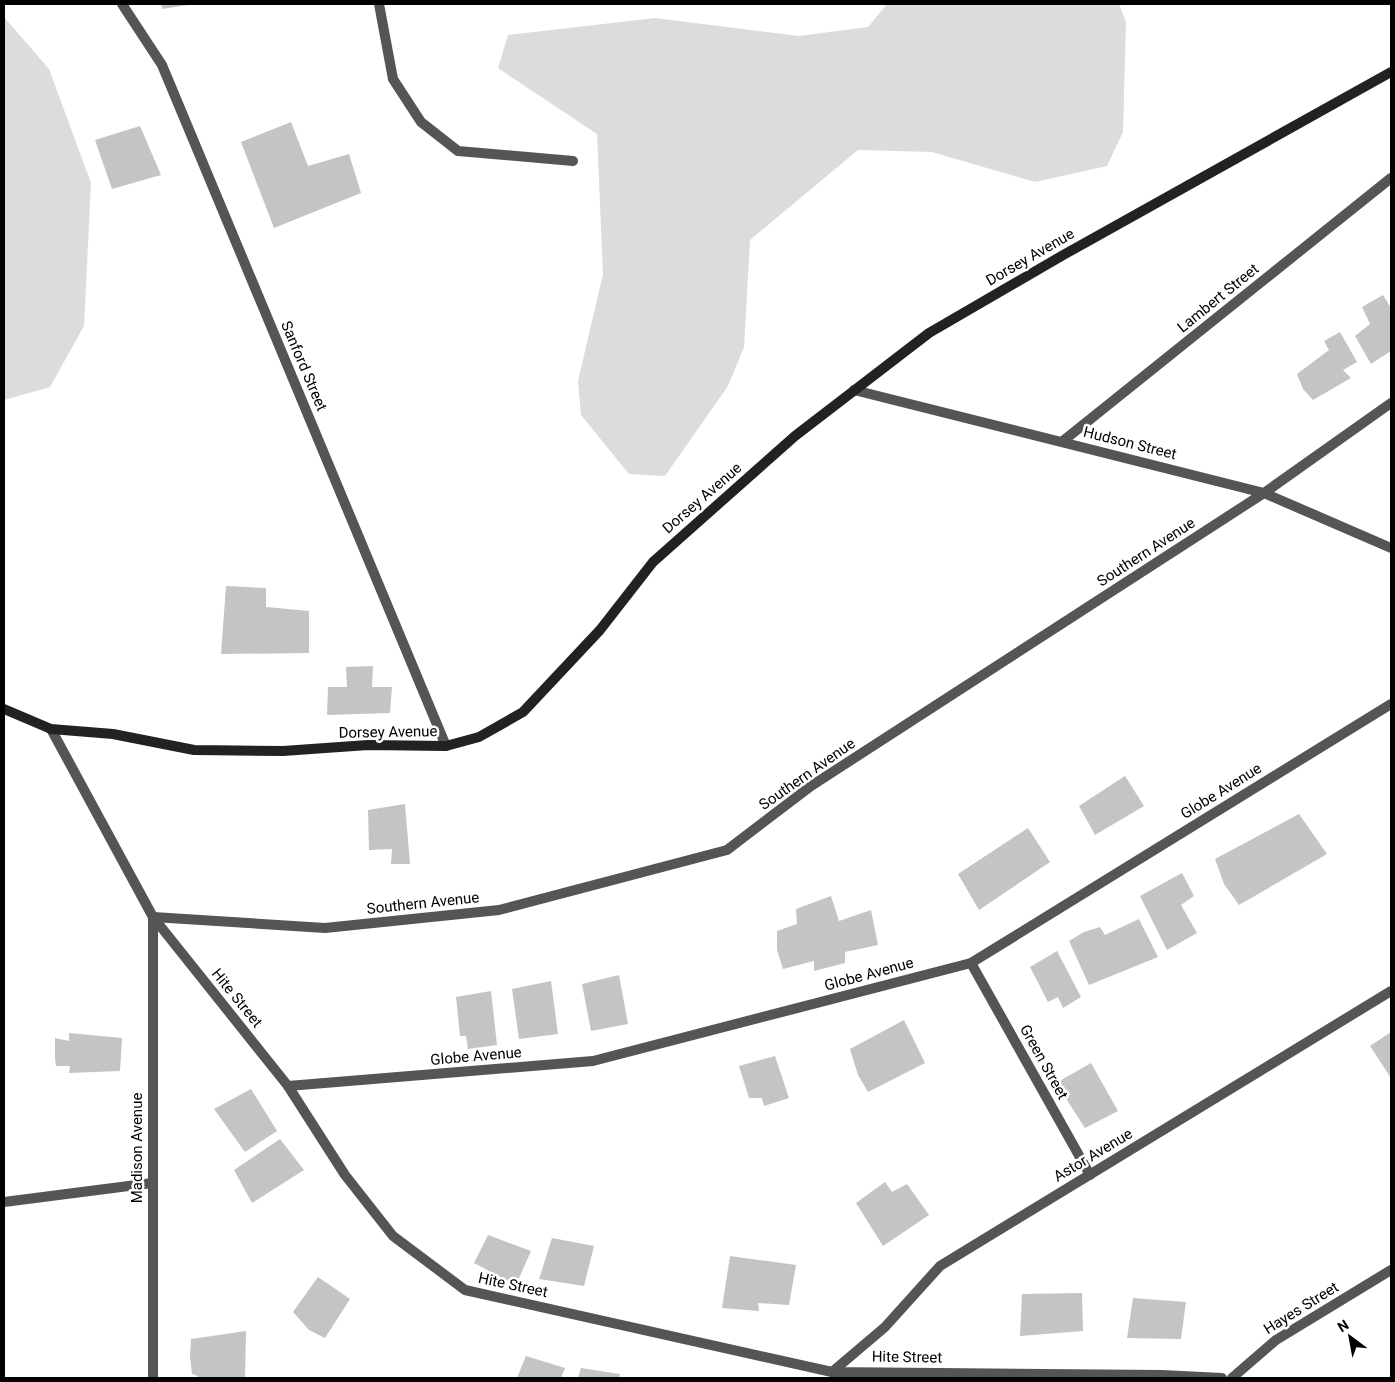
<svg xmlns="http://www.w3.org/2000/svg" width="1395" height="1382" font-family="Roboto,sans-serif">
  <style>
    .green { fill: #dcdcdc }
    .building { fill: #c4c4c4 }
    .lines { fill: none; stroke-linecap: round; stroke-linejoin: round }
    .street { stroke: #555; stroke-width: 10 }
    .secondary { stroke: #222; stroke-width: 10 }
    .labels { text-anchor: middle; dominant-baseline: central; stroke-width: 5; stroke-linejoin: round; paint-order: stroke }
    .street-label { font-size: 15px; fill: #000; stroke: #fff }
  </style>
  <rect width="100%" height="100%" fill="#fff"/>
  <g class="green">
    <polygon points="887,4 1119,4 1126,22 1123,132 1107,166 1035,182 932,152 858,150 750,240 744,347 728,386 665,476 629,474 581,415 578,381 603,274 597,134 498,68 508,35 655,18 799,36 868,27"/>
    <polygon points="4,17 49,69 91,183 84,326 50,387 4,400"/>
  </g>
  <g class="building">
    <polygon points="161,4 188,4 188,5 162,9"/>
    <polygon points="291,122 308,166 349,154 361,193 274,228 241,142"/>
    <polygon points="140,126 161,175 112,189 95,140"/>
    <polygon points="1383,295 1391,308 1391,351 1371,364 1355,336 1370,324 1362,307"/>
    <polygon points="1340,332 1357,362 1343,370 1351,378 1313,400 1303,389 1297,374 1329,350 1324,341"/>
    <polygon points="226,586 266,588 266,607 309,611 309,653 221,654"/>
    <polygon points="373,666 372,687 392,687 390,713 327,715 328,687 347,687 346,667"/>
    <polygon points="1125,776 1144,806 1095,835 1079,806"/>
    <polygon points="405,804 410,864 391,864 392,849 369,850 368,810"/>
    <polygon points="1299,814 1327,854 1239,905 1224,884 1215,859"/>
    <polygon points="1028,828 1050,862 979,910 958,874"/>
    <polygon points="1182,873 1194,896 1181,905 1197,933 1167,950 1140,896"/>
    <polygon points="831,896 839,921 871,910 878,945 845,952 845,963 814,971 814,961 783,969 777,950 777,931 797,924 796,909"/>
    <polygon points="1139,919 1158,957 1089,985 1069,941 1084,932 1100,927 1105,935"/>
    <polygon points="1057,951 1081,997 1063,1008 1058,997 1048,1002 1030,967"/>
    <polygon points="619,975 628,1024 591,1031 582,984"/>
    <polygon points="551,981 558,1034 519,1039 512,989"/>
    <polygon points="491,991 497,1045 468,1049 466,1036 460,1036 456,997"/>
    <polygon points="904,1020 925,1063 868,1092 858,1075 850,1049"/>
    <polygon points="1391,1032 1391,1078 1370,1046"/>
    <polygon points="69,1033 122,1038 120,1071 69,1073 70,1066 56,1066 55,1059 55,1038 69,1041"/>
    <polygon points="775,1056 789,1098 764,1106 762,1098 749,1098 739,1066"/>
    <polygon points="1091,1063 1118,1111 1085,1128 1056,1083"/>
    <polygon points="251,1089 277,1131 245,1152 214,1109"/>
    <polygon points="280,1139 304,1170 252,1203 234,1170"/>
    <polygon points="885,1182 892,1192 907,1184 929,1215 883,1246 856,1203"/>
    <polygon points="488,1235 531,1251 516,1285 474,1263"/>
    <polygon points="552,1238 594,1246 584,1286 539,1279"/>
    <polygon points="730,1256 796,1265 789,1305 758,1303 759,1311 722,1308"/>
    <polygon points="318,1277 350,1299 325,1338 309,1330 293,1312"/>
    <polygon points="1082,1293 1083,1331 1020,1336 1022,1294"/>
    <polygon points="1133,1298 1186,1302 1181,1339 1127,1338"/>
    <polygon points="246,1331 245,1378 198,1378 198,1376 192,1374 190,1357 191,1339"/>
    <polygon points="526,1356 565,1368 561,1378 517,1378"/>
    <polygon points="581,1368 620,1374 619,1378 578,1378"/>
  </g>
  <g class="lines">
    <g class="street">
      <polyline points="122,4 162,65 446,746"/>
      <polyline points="379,4 393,79 421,122 458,151 573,161"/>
      <polyline points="854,390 1264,493 1391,548"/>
      <polyline points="1063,441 1391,178"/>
      <polyline points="51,729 153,917 288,1086 345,1175 393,1236 465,1290 832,1372 1162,1375 1222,1378"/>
      <polyline points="971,963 1090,1175"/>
      <polyline points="288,1086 593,1061 971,963 1391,704"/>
      <polyline points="4,1202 152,1183"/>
      <polyline points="832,1372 885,1327 940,1266 1391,991"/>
      <polyline points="153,1378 153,917 325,928 499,910 727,850 811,786 1264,493 1391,403"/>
      <polyline points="1232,1378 1276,1340 1391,1270"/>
    </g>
    <polyline class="secondary" points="4,709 51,729 113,734 194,750 283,751 368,745 446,746 479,737 523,712 600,630 653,562 795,436 929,333 1065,254 1391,72"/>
  </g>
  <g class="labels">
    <g class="street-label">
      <text transform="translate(1030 257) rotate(-30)">Dorsey Avenue</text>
      <text transform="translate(1218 298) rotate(-39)">Lambert Street</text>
      <text transform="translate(304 366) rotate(67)">Sanford Street</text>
      <text transform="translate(1130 443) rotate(14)">Hudson Street</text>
      <text transform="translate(702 498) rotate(-41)">Dorsey Avenue</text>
      <text transform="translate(1146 552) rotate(-33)">Southern Avenue</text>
      <text transform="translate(388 732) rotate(-1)">Dorsey Avenue</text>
      <text transform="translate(807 774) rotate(-35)">Southern Avenue</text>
      <text transform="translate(1221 791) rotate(-32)">Globe Avenue</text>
      <text transform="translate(423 903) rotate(-6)">Southern Avenue</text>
      <text transform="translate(869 974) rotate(-15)">Globe Avenue</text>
      <text transform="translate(237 998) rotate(51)">Hite Street</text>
      <text transform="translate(476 1056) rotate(-5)">Globe Avenue</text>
      <text transform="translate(1044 1062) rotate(61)">Green Street</text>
      <text transform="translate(137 1148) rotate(-90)">Madison Avenue</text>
      <text transform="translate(1093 1155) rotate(-31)">Astor Avenue</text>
      <text transform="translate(513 1285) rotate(12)">Hite Street</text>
      <text transform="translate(1301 1308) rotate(-32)">Hayes Street</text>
      <text transform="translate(907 1357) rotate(1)">Hite Street</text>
    </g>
  </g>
  <rect width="1395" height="1382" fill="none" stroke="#000000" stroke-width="10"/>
  <g transform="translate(1350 1337) rotate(328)" stroke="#ffffff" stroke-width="4" paint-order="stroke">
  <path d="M0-4L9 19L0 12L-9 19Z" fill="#000000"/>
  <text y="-8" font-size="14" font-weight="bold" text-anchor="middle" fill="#000000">N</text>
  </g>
</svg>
